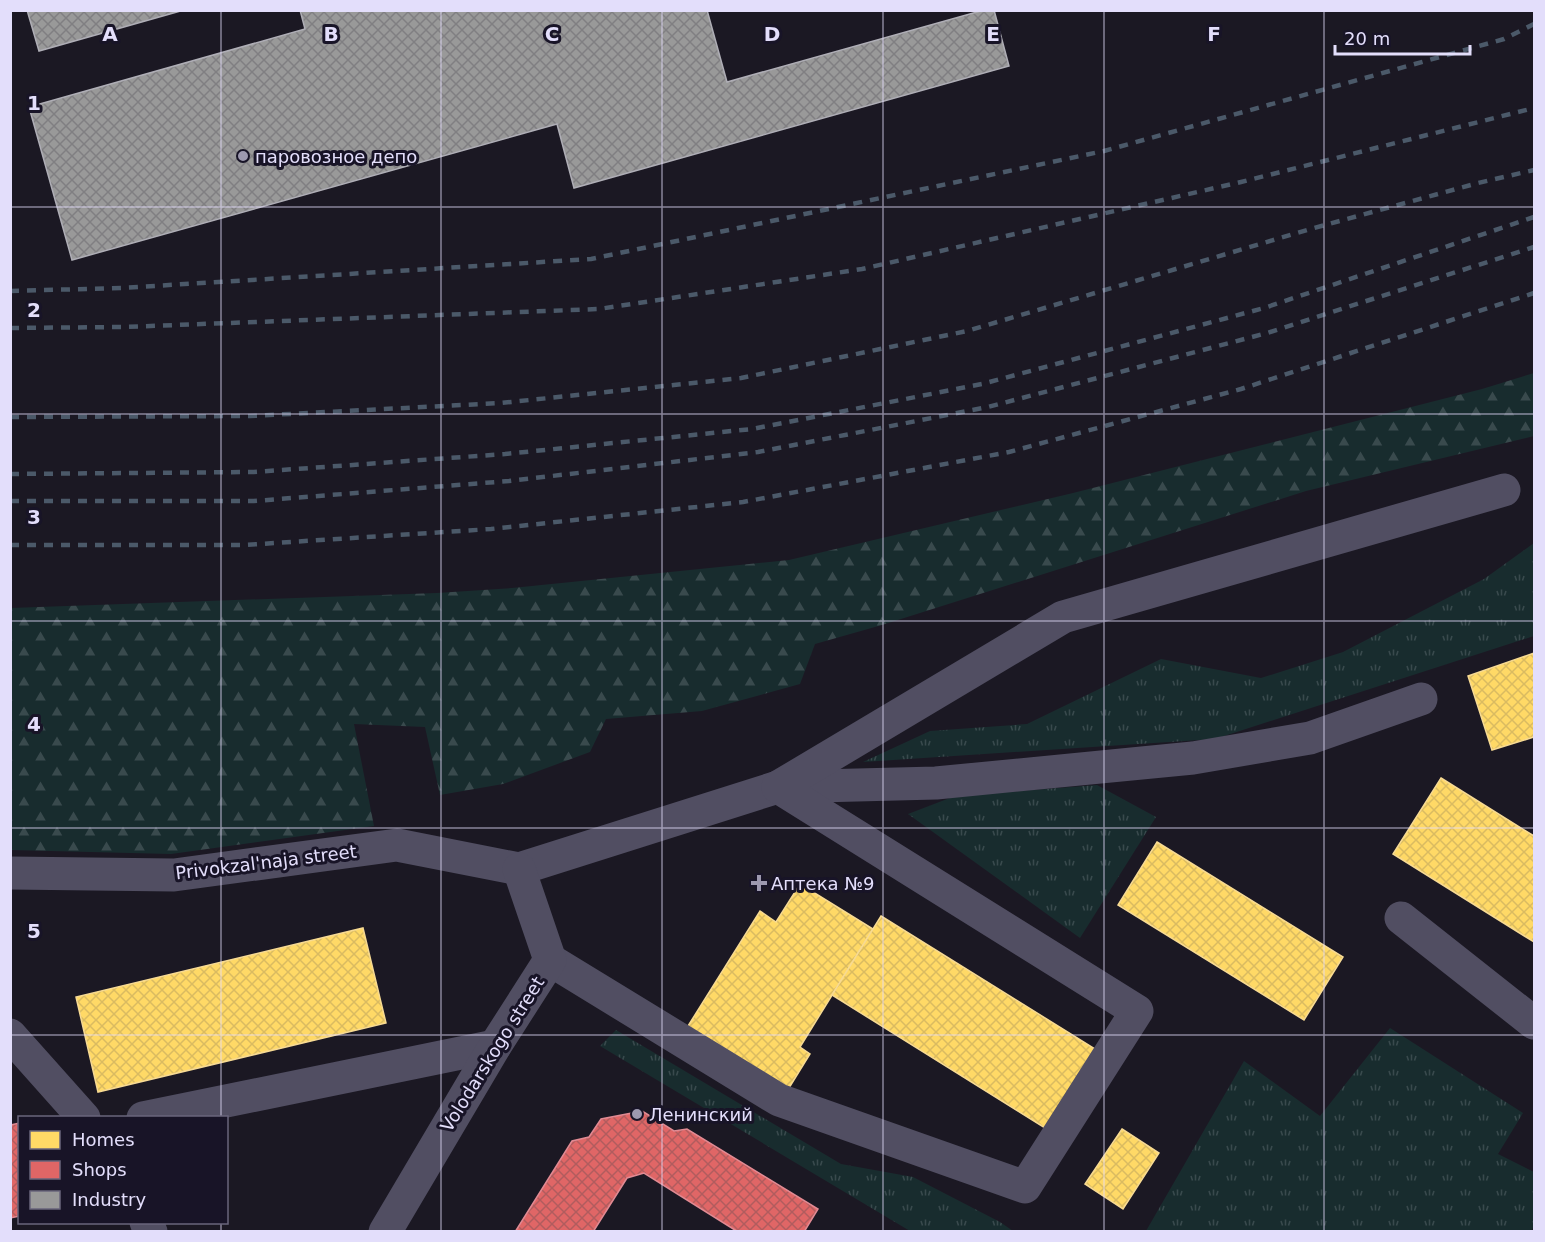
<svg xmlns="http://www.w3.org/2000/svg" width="1545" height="1242" font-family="'DejaVu Sans',sans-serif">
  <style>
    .grass { fill: url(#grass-tufts) }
    .forest { fill: url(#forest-firs) }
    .homes { fill: url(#homes-cross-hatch); stroke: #f7da93; stroke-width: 1.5 }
    .shops { fill: url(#shops-cross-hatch); stroke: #e18a93; stroke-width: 1.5 }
    .industry { fill: url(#industry-cross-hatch); stroke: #afaeb6; stroke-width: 1.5 }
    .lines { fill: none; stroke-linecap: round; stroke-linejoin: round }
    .minor { stroke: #514e62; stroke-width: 33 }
    .rail { stroke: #4b5969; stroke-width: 4.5; stroke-dasharray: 9 8; stroke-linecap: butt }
    .grid { fill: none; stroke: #e3defb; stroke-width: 1.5; stroke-opacity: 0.55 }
    .poi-dot { fill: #9d99af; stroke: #181427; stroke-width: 2 }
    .labels { text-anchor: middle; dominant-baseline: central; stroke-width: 6; stroke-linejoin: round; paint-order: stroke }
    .poi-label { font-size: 18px; fill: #e3defb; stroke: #181427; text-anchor: start }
    .street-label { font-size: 18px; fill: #e3defb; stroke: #181427 }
    .grid-label { font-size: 20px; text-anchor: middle; font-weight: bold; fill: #e3defb; stroke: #181427; stroke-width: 6; stroke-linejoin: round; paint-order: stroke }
  </style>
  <defs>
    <pattern id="grass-tufts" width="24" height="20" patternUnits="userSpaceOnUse" patternTransform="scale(1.5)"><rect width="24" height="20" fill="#182c2e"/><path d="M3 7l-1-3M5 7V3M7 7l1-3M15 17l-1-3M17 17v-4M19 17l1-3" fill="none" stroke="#394a4d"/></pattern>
    <pattern id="forest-firs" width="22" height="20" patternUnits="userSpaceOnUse" patternTransform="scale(1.5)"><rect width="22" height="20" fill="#182c2e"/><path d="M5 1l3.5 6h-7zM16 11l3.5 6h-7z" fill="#394a4d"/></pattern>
    <pattern id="homes-cross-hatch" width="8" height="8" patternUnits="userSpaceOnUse" patternTransform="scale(1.5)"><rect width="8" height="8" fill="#ffd966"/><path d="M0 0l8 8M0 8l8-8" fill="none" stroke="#dabb61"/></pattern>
    <pattern id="shops-cross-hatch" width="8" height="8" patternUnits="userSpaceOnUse" patternTransform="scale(1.5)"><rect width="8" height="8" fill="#e06666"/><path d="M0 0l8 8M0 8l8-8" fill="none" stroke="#b15c5e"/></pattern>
    <pattern id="industry-cross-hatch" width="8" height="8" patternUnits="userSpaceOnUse" patternTransform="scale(1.5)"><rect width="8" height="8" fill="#999"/><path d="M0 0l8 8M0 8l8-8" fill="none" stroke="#807f82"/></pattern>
  </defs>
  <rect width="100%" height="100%" fill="#1b1823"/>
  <g class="grass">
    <polygon points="1534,543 1534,636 1215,739 863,762 930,731 1027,724 1161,659 1261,678 1343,652 1484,579"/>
    <polygon points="1097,785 1156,817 1080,938 908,814 955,796"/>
    <polygon points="1390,1028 1523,1113 1498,1154 1534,1172 1534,1226 1531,1231 1146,1231 1244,1061 1320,1116"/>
    <polygon points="616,1030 841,1164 913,1177 1000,1222 1013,1231 910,1231 600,1046"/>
  </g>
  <polygon class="forest" points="1534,373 1534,436 1306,491 882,625 815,644 800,684 702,711 606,719 590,752 503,784 440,795 425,727 354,724 374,826 171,854 11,850 11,608 437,593 512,588 789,560 1073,493 1482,389"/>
  <g class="homes">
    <polygon points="1534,653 1534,737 1492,750 1468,676"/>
    <polygon points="1441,778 1534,836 1534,942 1393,854"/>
    <polygon points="1157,842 1343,957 1304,1020 1118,905"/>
    <polygon points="800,884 873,929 800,1047 810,1054 789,1088 688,1026 760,911 776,922"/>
    <polygon points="881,916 1095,1049 1045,1128 832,995"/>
    <polygon points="363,928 386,1023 98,1092 76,997"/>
    <polygon points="1122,1129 1159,1153 1123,1209 1085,1184"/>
  </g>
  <g class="shops">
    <polygon points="642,1111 674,1131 687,1129 818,1209 804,1232 738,1232 644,1173 627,1178 593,1232 515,1232 572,1141 589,1137 601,1119"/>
    <polygon points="20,1123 20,1216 10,1218 10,1125"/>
  </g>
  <g class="industry">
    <polygon points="27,10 184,10 39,51"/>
    <polygon points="300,10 707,10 727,82 984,10 994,10 1009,66 574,188 557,124 72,260 29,107 305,29"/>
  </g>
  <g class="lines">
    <g class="minor">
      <polyline points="10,873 174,875 397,845 519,869 778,787 936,783 1193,758 1310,738 1421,699"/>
      <polyline points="1401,918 1534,1023"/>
      <polyline points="550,960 779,1100 1025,1187 1137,1011 778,787 1063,617 1504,490"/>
      <polyline points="10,1035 84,1118"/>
      <polyline points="143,1118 495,1046"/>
      <polyline points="146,1222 151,1232"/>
      <polyline points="385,1232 495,1046 550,960 519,869"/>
    </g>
    <g class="rail">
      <polyline points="10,291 121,288 591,259 1104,151 1504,39 1534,24"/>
      <polyline points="10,328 123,327 599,309 862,269 1241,182 1534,108"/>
      <polyline points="10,417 250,416 501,403 741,378 967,331 1307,230 1478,183 1534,170"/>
      <polyline points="10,474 254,472 505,454 752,429 982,384 1264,308 1534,217"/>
      <polyline points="10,501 254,501 509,481 758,452 988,407 1267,333 1534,247"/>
      <polyline points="10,545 244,545 491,529 743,502 1009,452 1241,389 1534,293"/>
    </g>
  </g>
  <path class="grid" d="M221,10v1108M441,10v1222M662,10v1222M883,10v1222M1104,10v1222M1324,10v1222M10,207h1524M10,414h1524M10,621h1524M10,828h1524M10,1035h1524M221,1222v10"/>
  <g class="poi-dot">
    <circle cx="243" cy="156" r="6"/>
    <path d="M756 874h6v6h6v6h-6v6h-6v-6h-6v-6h6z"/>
    <circle cx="637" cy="1114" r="6"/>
  </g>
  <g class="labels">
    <g class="poi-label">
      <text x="255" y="156">паровозное депо</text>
      <text x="771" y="883">Аптека №9</text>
      <text x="649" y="1114">Ленинский</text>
    </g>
    <g class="street-label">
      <text transform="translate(266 862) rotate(-7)">Privokzal'naja street</text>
      <text transform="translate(492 1054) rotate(-58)">Volodarskogo street</text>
    </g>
  </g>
  <g class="grid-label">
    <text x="110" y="41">A</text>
    <text x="331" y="41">B</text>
    <text x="552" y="41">C</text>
    <text x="772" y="41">D</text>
    <text x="993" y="41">E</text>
    <text x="1214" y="41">F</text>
    <text x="34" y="110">1</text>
    <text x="34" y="317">2</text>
    <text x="34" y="524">3</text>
    <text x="34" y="731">4</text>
    <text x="34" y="938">5</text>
  </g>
  <rect width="1545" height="1242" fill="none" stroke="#e3defb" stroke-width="24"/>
  <rect x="18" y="1116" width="210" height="108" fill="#181427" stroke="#69657c" stroke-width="1.5"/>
  <rect x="30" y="1131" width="30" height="18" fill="#ffd966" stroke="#69657c" stroke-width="1.5"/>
  <text x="72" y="1146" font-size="18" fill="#e3defb">Homes</text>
  <rect x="30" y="1161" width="30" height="18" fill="#e06666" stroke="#69657c" stroke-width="1.5"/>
  <text x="72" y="1176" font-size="18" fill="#e3defb">Shops</text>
  <rect x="30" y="1191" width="30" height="18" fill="#999999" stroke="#69657c" stroke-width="1.5"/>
  <text x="72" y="1206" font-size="18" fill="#e3defb">Industry</text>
  <path d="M1335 45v9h135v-9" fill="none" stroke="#e3defb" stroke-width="3"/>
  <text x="1344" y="45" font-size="18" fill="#e3defb" stroke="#181427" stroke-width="4.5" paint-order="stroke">20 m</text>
</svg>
